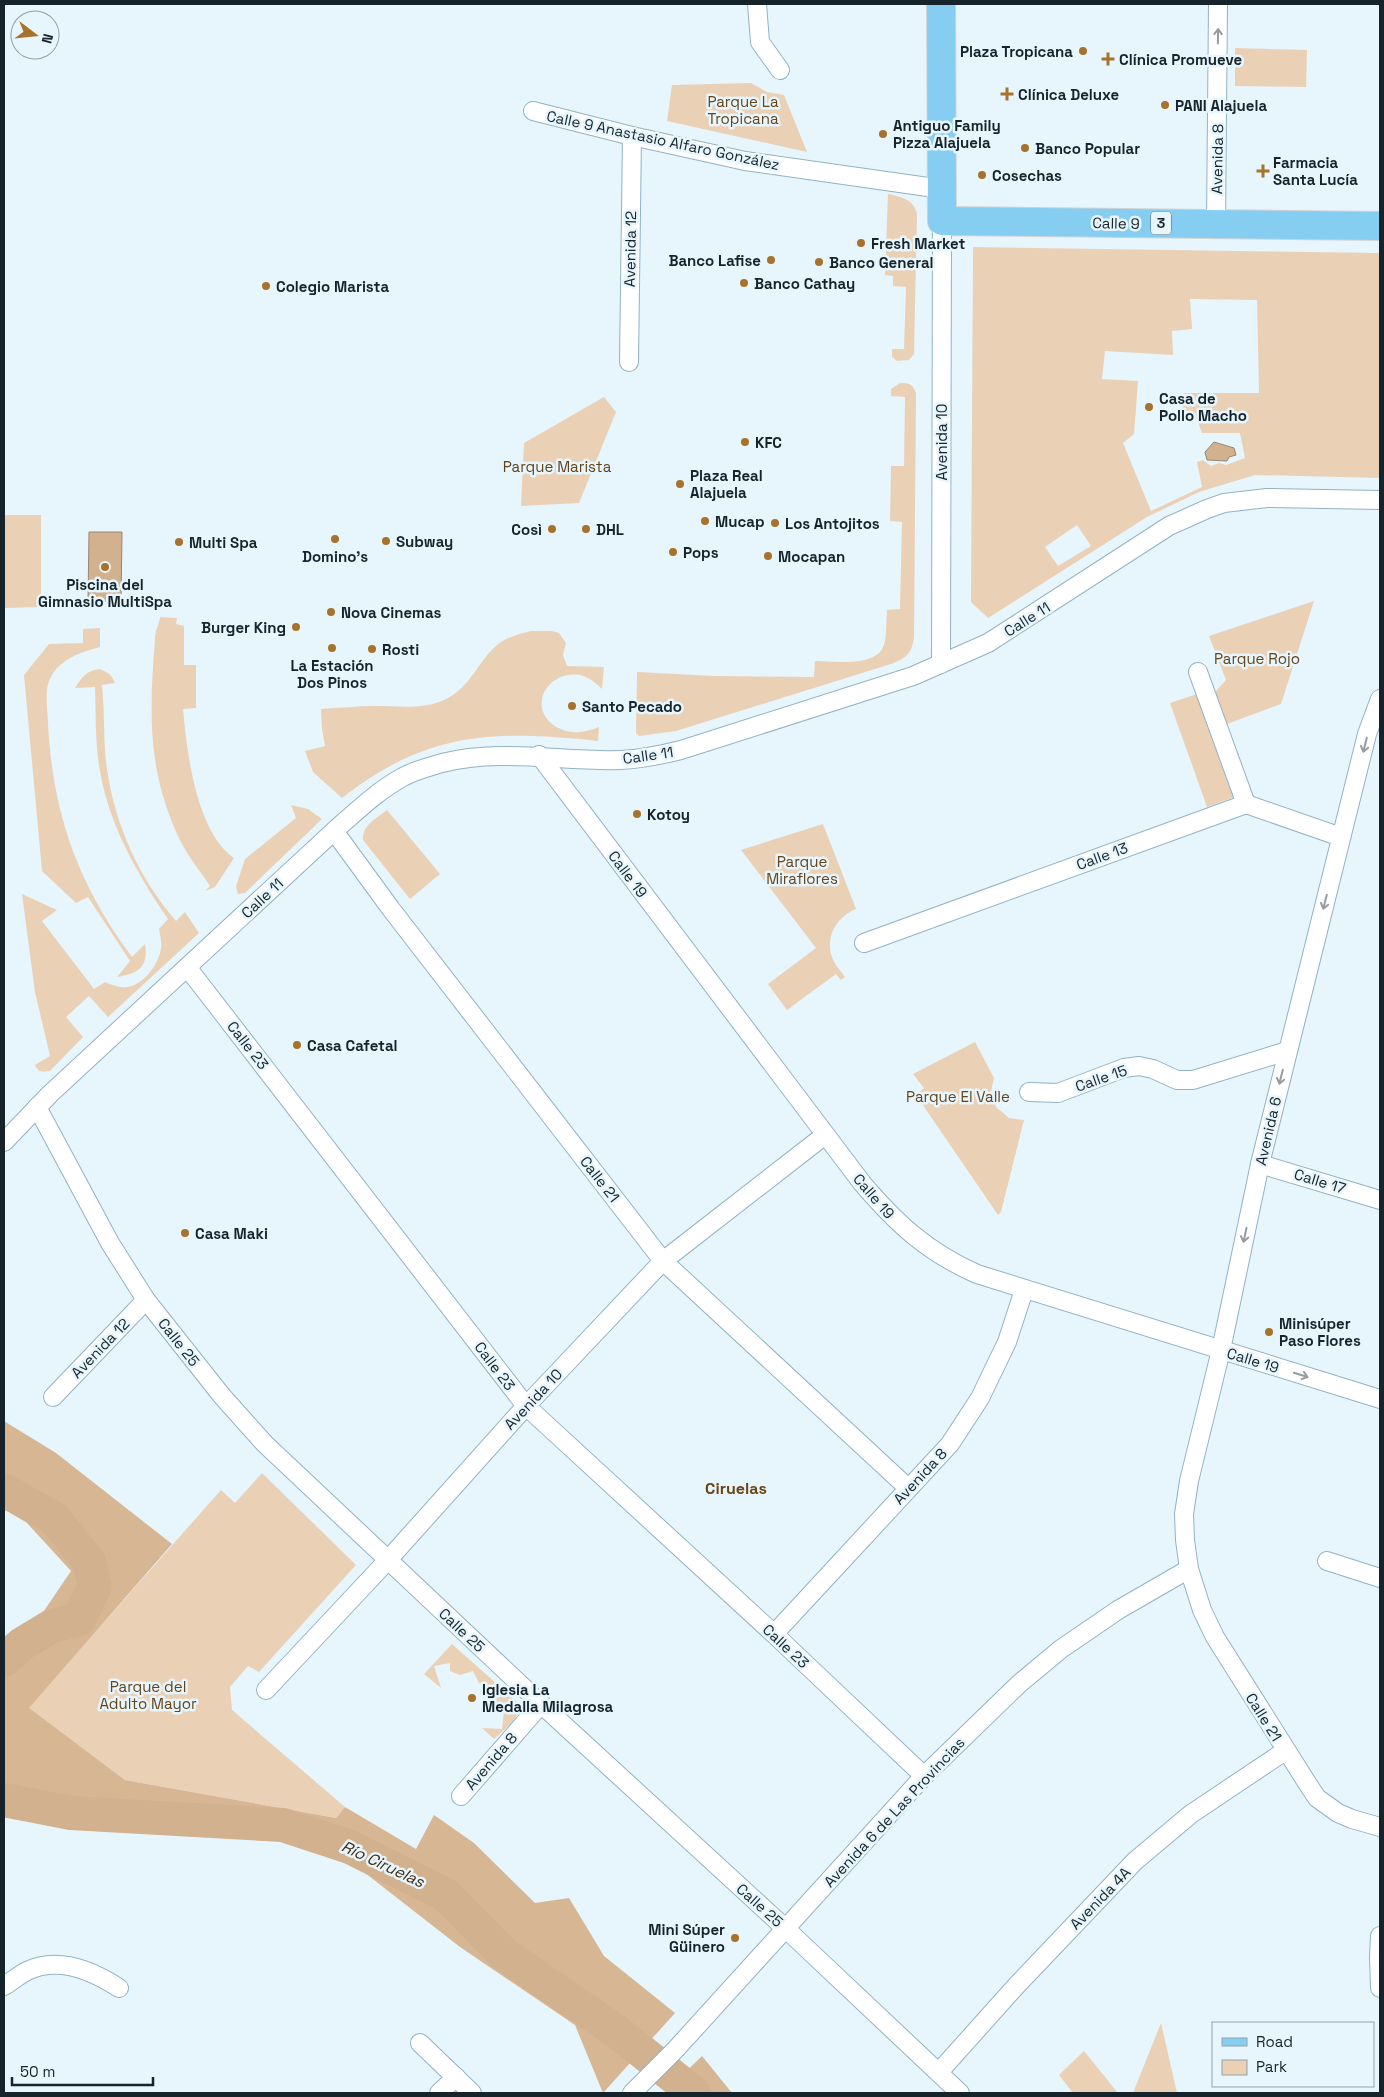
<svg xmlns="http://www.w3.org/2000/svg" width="1384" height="2097" font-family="'Space Grotesk',sans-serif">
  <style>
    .green { fill: #ead1b6; fill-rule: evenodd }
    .forest { fill: #d7b793 }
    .water { fill: #d2b18e; stroke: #9a8670 }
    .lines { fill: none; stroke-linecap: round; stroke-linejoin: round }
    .river { stroke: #d2b18e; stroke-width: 34 }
    .street-casing { stroke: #92b2c5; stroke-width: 20 }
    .primary-casing { stroke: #d0d3d4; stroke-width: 30 }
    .street { stroke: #fff; stroke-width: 18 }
    .primary { stroke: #85cef1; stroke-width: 28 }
    .oneway { stroke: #969c9f }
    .poi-dot { fill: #a7722c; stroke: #e7f5fd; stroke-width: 2 }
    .labels { text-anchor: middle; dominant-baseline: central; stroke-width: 5; stroke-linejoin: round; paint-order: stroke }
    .shield { fill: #e7f5fd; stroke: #556269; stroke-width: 1 }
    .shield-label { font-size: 14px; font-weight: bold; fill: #16232a }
    .poi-label { font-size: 15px; font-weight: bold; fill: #16232a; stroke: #e7f5fd; text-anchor: start }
    .park-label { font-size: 15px; fill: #644318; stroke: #e7f5fd }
    .street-label { font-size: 15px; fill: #16232a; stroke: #e7f5fd }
    .neighbourhood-label { font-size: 16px; font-weight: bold; fill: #6a4514; stroke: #e7f5fd }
    .water-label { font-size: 16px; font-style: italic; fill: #432c0f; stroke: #e7f5fd }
  </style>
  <rect width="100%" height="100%" fill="#e7f5fd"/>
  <g class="green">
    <polygon points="1235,48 1307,50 1306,87 1235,86"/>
    <polygon points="751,83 767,92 784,95 807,152 667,121 672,85"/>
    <path d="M888,194c13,3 26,5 29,20l-3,140 -5,6 -12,1 -5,-4v-8h12l2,-62 -13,-1v-10l-8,-1z"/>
    <path d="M973,247l407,6v225l-125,-3 -56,17 -52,25 -159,101 -17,-16zM1190,299l67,1 2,93h-74l-4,23 16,4 5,13h38l5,25 -19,7 -7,-2 -8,3 -8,-6 -6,2 5,25 -51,24 -28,-68 11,-9 4,-53 -36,-2 3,-28 68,4 -1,-24 20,-2zM1077,525l14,21 -33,20 -13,-19z"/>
    <path d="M900,383c9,0 13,1 16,10l-2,244c-2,17 -8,21 -23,27l-215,67 -37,5 -3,-3 1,-61 77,4 100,1 1,-16c19,0 61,7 69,-16 3,-10 2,-24 3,-35l13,-1 2,-87 -12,-1 1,-55h13l1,-69 -14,-1v-7z"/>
    <polygon points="604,397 616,412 579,503 521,506 524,443"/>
    <polygon points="4,515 41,515 41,607 4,608"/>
    <polygon points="1314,601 1281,704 1227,724 1215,692 1226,680 1209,636"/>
    <path d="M160,617l17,1 -1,6 8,2v39h12v43l-13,1c4,43 13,123 51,149l-19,29 -10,4 5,-5c-9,-14 -20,-27 -28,-42 -35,-70 -33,-129 -27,-205 0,-8 4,-14 5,-22z"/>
    <path d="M100,628v19c-18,5 -38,11 -48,28 -9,14 -4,34 -4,49 5,91 30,160 84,233l13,-13c4,23 -7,30 -28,33l13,-16 -42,-64 -12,6 -34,-32 -18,-196 25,-31 34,-1v-14z"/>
    <path d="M531,631h21l7,2 7,10 -3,12 4,11 37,1 -2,22c-6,-6 -13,-12 -22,-14 -17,-3 -36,8 -38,25 -3,18 15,31 31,32 9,1 18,-2 26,-5l-1,14c-104,-11 -170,-10 -256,57l-29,-26 -8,-21 20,-5 -3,-17 -1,-20c18,-1 36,-3 54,-3 28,0 54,5 78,-11 19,-13 27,-35 43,-49 10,-9 23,-12 35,-15z"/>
    <path d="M99,669c8,3 13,5 16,14l-13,2c3,28 1,57 5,84 8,56 32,109 69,152l9,-9 14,21 -91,84 -19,-21 -23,21 17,20 -33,34c-8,1 -12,1 -15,-6l15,-9 -15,-64 -13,-98 35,16 -15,11 52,68 11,-7c7,3 14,6 22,5 17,-2 32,-23 34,-39 1,-6 -1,-13 -2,-19l9,-10c-30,-44 -59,-94 -68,-148 -5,-27 -4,-56 -5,-84l-20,1c7,-11 11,-17 24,-19z"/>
    <polygon points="1197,694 1234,797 1207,807 1170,703"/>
    <polygon points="291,805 308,809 322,819 245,893 238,894 236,886 245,859 296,818"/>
    <path d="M387,810l53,64 -30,25 -47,-59c-1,-15 13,-21 24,-30z"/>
    <path d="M823,824l33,85c-19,8 -31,27 -24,48 2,7 9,14 13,20l-4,3 -5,-6 -49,36 -19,-26 48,-36 -75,-98z"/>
    <polygon points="975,1042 994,1078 991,1092 996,1107 1009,1118 1024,1120 1001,1212 998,1215 916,1095 924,1088 913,1074"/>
    <polygon points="262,1473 356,1565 259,1672 248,1666 230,1687 232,1710 345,1807 336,1818 125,1780 28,1708 221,1490 235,1503"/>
    <polygon points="452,1644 518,1703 520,1708 514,1721 494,1739 482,1728 502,1729 504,1710 490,1706 496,1691 479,1683 473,1671 460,1675 450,1671 450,1663 434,1666 441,1688 424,1674"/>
    <polygon points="1161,2023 1177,2093 1133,2093"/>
    <polygon points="1084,2051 1118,2093 1073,2093 1059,2075"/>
  </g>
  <g class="forest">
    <polygon points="4,1421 56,1453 172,1544 29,1708 125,1780 336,1818 345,1807 416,1849 434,1815 474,1843 535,1903 569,1898 604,1956 675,2013 603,2093 575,2025 460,1947 360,1869 277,1836 18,1815 4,1808 4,1670 71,1571 16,1511 4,1502"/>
    <polygon points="702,2056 732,2093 664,2093"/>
  </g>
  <g class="water">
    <polygon points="1214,442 1234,448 1236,455 1229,457 1227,461 1207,460 1205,452"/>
    <polygon points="89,532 122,532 121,602 88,601"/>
  </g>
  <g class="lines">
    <g class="river">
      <polyline points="4,1490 55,1519 89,1562 95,1586 79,1619 50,1627 22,1644 4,1660"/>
      <polyline points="4,1800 71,1813 283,1825 350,1847 446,1895 504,1954 616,2031 694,2093"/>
    </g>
    <g class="street-casing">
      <g id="street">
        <polyline points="757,4 760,42 780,70"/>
        <polyline points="533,111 632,136 745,161 942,189"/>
        <polyline points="1216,224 1218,4"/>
        <polyline points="629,362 632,136"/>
        <polyline points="941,664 942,221"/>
        <polyline points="1198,672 1246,804"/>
        <polyline points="1380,699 1367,734 1260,1164 1221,1350 1189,1481 1184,1514 1185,1540 1189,1569 1202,1610 1215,1637 1309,1786 1317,1798 1338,1813 1352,1819 1380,1827"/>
        <path d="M539,755l323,428c34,40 65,69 115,91l403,125"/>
        <polyline points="334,831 391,909 663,1261 908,1488"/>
        <polyline points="864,943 1246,804 1341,837"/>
        <polyline points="187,967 526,1406 774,1634 924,1776"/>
        <polyline points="1029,1092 1058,1093 1124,1068 1139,1066 1153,1069 1177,1080 1193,1080 1287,1051"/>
        <polyline points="37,1107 110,1243 146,1300 222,1396 265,1444 541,1704 785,1928 960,2093"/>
        <path d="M4,1142l46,-48 284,-263c22,-19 43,-40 69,-54 12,-7 26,-10 39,-14 60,-15 118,-1 179,-3 20,-1 40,-5 60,-10l232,-74 75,-33 181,-117 38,-17 17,-6 43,-5 113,2"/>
        <polyline points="1260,1164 1380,1200"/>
        <polyline points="53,1397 146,1300"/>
        <polyline points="1327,1561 1380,1578"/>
        <polyline points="774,1634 950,1444 980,1398 1007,1342 1024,1290"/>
        <polyline points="266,1690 387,1561 526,1406 663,1261 825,1135"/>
        <polyline points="461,1796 541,1704"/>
        <polyline points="1380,1936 1379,1957 1380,1988"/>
        <path d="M4,1986c7,-4 15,-11 23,-15 31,-15 66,0 92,17"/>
        <polyline points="420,2043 472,2093"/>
        <polyline points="939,2072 1017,1985 1135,1861 1191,1814 1285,1751"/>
        <polyline points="439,2093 456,2077"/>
        <polyline points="632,2093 676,2049 924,1776 1020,1683 1061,1649 1118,1610 1189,1569"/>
      </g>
    </g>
    <g class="primary-casing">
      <polyline id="primary" points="941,4 942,221 1380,226"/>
    </g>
    <use href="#street" class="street"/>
    <use href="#primary" class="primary"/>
  </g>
  <defs><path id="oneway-shaft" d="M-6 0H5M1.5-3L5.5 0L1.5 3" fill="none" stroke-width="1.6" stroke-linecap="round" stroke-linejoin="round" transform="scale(1.25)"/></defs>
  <g class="oneway">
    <use href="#oneway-shaft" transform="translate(1218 36) rotate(-89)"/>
    <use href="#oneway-shaft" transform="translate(1365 745) rotate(104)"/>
    <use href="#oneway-shaft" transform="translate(1325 902) rotate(104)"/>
    <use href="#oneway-shaft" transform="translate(1281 1077) rotate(104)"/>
    <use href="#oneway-shaft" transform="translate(1245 1235) rotate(102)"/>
    <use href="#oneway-shaft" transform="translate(1301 1375) rotate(17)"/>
  </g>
  <g class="poi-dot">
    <circle cx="1083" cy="51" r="5"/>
    <path d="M1105.5 51.5h5v5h5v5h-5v5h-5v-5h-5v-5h5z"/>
    <path d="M1004.5 86.5h5v5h5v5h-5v5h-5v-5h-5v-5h5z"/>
    <circle cx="1165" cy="105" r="5"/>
    <circle cx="883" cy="134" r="5"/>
    <circle cx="1025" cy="148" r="5"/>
    <path d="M1260.5 163.5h5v5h5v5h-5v5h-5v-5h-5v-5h5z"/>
    <circle cx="982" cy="175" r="5"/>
    <circle cx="861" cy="243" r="5"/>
    <circle cx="771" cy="260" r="5"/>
    <circle cx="819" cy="262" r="5"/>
    <circle cx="744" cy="283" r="5"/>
    <circle cx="266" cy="286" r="5"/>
    <circle cx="1149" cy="407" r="5"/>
    <circle cx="745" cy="442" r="5"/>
    <circle cx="680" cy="484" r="5"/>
    <circle cx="705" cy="521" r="5"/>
    <circle cx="775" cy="523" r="5"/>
    <circle cx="552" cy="529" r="5"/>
    <circle cx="586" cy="529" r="5"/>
    <circle cx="335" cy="539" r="5"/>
    <circle cx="386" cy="541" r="5"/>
    <circle cx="179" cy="542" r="5"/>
    <circle cx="673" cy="552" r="5"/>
    <circle cx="768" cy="556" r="5"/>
    <circle cx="105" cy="567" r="5"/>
    <circle cx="331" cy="612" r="5"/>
    <circle cx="296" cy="627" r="5"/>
    <circle cx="332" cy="648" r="5"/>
    <circle cx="372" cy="649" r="5"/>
    <circle cx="572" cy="706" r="5"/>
    <circle cx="637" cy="814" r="5"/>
    <circle cx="297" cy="1045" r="5"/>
    <circle cx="185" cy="1233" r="5"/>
    <circle cx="1269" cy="1332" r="5"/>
    <circle cx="472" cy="1698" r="5"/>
    <circle cx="735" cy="1938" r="5"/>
  </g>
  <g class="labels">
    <rect class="shield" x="1151" y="211.5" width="20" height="23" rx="4"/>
    <g class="shield-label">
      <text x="1161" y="223">3</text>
    </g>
    <g class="poi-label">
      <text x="1073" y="51" text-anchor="end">Plaza Tropicana</text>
      <text x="1119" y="59">Clínica Promueve</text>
      <text x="1018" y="94">Clínica Deluxe</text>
      <text x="1175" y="105">PANI Alajuela</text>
      <text x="893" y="125">Antiguo Family<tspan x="893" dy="17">Pizza Alajuela</tspan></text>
      <text x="1035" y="148">Banco Popular</text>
      <text x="1273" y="162">Farmacia<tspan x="1273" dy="17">Santa Lucía</tspan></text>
      <text x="992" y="175">Cosechas</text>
      <text x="871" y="243">Fresh Market</text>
      <text x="761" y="260" text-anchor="end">Banco Lafise</text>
      <text x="829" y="262">Banco General</text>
      <text x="754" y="283">Banco Cathay</text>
      <text x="276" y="286">Colegio Marista</text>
      <text x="1159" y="398">Casa de<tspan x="1159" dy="17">Pollo Macho</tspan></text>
      <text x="755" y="442">KFC</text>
      <text x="690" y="475">Plaza Real<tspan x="690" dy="17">Alajuela</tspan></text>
      <text x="715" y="521">Mucap</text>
      <text x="785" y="523">Los Antojitos</text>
      <text x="542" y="529" text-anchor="end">Così</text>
      <text x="596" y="529">DHL</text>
      <text x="396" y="541">Subway</text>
      <text x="189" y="542">Multi Spa</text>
      <text x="683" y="552">Pops</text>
      <text x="335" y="556" text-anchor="middle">Domino's</text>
      <text x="778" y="556">Mocapan</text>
      <text x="105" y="584" text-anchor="middle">Piscina del<tspan x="105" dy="17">Gimnasio MultiSpa</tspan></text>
      <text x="341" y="612">Nova Cinemas</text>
      <text x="286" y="627" text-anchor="end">Burger King</text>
      <text x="382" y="649">Rosti</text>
      <text x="332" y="665" text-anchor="middle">La Estación<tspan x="332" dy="17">Dos Pinos</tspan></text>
      <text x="582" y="706">Santo Pecado</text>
      <text x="647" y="814">Kotoy</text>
      <text x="307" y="1045">Casa Cafetal</text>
      <text x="195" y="1233">Casa Maki</text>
      <text x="1279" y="1323">Minisúper<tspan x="1279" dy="17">Paso Flores</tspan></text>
      <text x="482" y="1689">Iglesia La<tspan x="482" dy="17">Medalla Milagrosa</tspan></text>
      <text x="725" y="1929" text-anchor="end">Mini Súper<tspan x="725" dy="17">Güinero</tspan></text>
    </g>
    <g class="park-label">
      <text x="743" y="101">Parque La<tspan x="743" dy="17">Tropicana</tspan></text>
      <text x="557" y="466">Parque Marista</text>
      <text x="1257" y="658">Parque Rojo</text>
      <text x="802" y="861">Parque<tspan x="802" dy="17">Miraflores</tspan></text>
      <text x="958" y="1096">Parque El Valle</text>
      <text x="148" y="1686">Parque del<tspan x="148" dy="17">Adulto Mayor</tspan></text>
    </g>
    <g class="street-label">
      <text transform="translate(663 140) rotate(12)">Calle 9 Anastasio Alfaro González</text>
      <text transform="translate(1217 159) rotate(-89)">Avenida 8</text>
      <text transform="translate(1116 223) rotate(1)">Calle 9</text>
      <text transform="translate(630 249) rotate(-89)">Avenida 12</text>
      <text transform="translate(941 442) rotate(-90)">Avenida 10</text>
      <text transform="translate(1027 619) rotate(-32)">Calle 11</text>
      <text transform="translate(648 755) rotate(-8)">Calle 11</text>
      <text transform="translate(1102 856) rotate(-20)">Calle 13</text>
      <text transform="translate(628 874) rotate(53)">Calle 19</text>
      <text transform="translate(262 898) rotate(-43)">Calle 11</text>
      <text transform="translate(248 1045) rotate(52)">Calle 23</text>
      <text transform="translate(1101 1078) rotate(-19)">Calle 15</text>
      <text transform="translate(1268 1131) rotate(-77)">Avenida 6</text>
      <text transform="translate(600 1179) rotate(52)">Calle 21</text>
      <text transform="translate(1320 1181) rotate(17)">Calle 17</text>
      <text transform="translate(874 1196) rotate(49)">Calle 19</text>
      <text transform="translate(179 1342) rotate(52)">Calle 25</text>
      <text transform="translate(100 1348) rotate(-46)">Avenida 12</text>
      <text transform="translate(1253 1360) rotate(17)">Calle 19</text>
      <text transform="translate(495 1366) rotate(53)">Calle 23</text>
      <text transform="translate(533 1399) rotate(-47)">Avenida 10</text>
      <text transform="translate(920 1476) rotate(-47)">Avenida 8</text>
      <text transform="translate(462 1630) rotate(43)">Calle 25</text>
      <text transform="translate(786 1646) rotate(43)">Calle 23</text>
      <text transform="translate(1264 1717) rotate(58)">Calle 21</text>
      <text transform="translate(491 1761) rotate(-49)">Avenida 8</text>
      <text transform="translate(894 1812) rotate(-47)">Avenida 6 de Las Provincias</text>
      <text transform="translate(1100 1898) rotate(-46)">Avenida 4A</text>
      <text transform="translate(760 1905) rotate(42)">Calle 25</text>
    </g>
    <g class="neighbourhood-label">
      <text x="736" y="1488">Ciruelas</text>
    </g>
    <g class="water-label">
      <text transform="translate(383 1864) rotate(25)">Río Ciruelas</text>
    </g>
  </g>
  <rect width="1384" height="2097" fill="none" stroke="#16232a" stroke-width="10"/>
  <rect x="1212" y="2022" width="162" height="65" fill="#e7f5fd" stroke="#93a1a9"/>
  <rect x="1222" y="2038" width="25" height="8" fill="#85cef1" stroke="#93a1a9"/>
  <text x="1256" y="2047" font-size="15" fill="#16232a">Road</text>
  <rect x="1222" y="2060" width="25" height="15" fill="#ead1b6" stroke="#93a1a9"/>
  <text x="1256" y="2072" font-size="15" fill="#16232a">Park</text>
  <g transform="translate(35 35) rotate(106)"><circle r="24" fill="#e7f5fd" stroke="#93a1a9"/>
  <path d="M0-4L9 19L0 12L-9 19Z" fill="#a7722c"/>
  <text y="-8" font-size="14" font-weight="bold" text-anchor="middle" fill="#16232a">N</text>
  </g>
  <path d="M12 2077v8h141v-8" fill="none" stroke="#16232a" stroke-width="2.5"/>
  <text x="20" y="2077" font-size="15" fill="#16232a" stroke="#e7f5fd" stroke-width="4" paint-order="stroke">50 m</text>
</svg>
